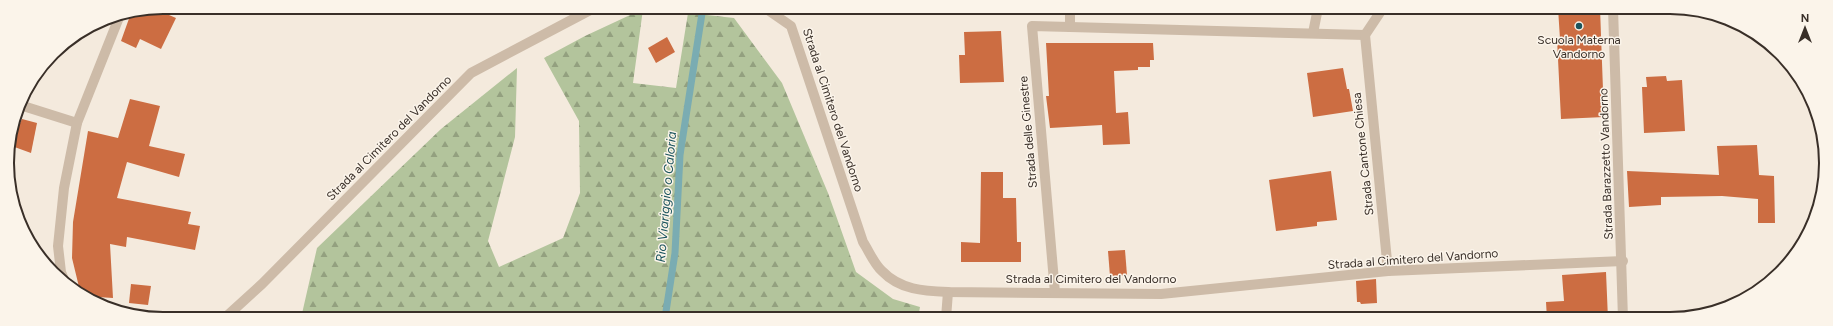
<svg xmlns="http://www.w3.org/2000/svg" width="1833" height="326" font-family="Figtree,sans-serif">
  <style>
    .forest { fill: url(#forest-firs) }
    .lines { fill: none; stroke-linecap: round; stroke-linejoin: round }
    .stream { stroke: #7aacb2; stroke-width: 7 }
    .building { fill: #cc6d42 }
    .minor { stroke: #cdbba8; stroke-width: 10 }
    .poi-dot { fill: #1b545d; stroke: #fbf4ea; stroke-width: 1.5 }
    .labels { text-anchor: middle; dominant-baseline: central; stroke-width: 3; stroke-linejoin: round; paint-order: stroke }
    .poi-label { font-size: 12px; fill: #392f28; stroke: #fbf4ea }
    .street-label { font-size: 12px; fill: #392f28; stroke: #fbf4ea }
    .water-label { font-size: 13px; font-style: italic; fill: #1b545d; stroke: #fbf4ea }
    .rim { fill: none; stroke: #392f28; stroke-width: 2 }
  </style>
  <defs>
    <pattern id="forest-firs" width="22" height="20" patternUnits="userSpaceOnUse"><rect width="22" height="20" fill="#b3c49c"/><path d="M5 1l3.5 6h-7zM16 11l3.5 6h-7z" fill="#93a07f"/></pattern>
  </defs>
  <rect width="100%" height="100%" fill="#f4eadd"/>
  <polygon class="forest" points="643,9 633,83 676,88 688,13 734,18 782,83 828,193 856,272 893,299 920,307 918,318 301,318 317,248 441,129 517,68 515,137 488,241 499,267 563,238 580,193 579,121 544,58 585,36"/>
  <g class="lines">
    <polyline class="stream" points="665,318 675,253 680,155 703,7"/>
  </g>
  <g class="building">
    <polygon points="1558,8 1600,8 1604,117 1561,119 1557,39 1560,39"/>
    <polygon points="155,9 176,18 161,49 140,39 136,48 121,41 131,13"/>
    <polygon points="1001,31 1004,82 960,83 959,55 965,55 964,32"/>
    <polygon points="667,37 675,52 656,63 648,48"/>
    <polygon points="1046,43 1153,43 1154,60 1150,60 1150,67 1138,67 1138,70 1114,71 1116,113 1128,112 1130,144 1103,145 1102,125 1050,128 1046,96 1049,96"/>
    <polygon points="1343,68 1347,89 1349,89 1353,111 1313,117 1307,73"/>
    <polygon points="1666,76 1667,81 1682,80 1685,131 1644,133 1642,87 1647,87 1646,77"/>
    <polygon points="130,99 160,106 149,146 185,154 179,177 127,162 117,198 191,212 188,224 200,226 195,250 127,237 126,247 110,244 113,298 98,297 79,287 72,258 73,222 88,131 118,138"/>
    <polygon points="22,119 37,123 31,153 9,145"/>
    <polygon points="1757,145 1759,175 1774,176 1775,223 1758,223 1758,199 1722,196 1661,197 1661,205 1629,207 1627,171 1719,175 1717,146"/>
    <polygon points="1331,171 1337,220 1317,222 1317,226 1276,231 1269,180"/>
    <polygon points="981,172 1003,172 1003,198 1016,198 1017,242 1021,242 1021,262 961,262 961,242 980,243"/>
    <polygon points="1125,250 1127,275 1110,276 1108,251"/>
    <polygon points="1606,272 1608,319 1547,319 1546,302 1564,301 1562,275"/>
    <polygon points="1376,279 1377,303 1361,304 1360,302 1357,302 1356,281"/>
    <polygon points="131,284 151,286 148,305 129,303"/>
  </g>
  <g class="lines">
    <g class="minor">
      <path d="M765,8l26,18 72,216c6,9 11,22 19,29 18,19 42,20 66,21l213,2 227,-23 235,-10"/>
      <polyline points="1613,8 1623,319"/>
      <polyline points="1070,27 1365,35 1383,8"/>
      <polyline points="1313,33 1318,8"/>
      <polyline points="1365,35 1388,271"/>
      <polyline points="20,105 77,123"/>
      <polyline points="65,282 61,272 58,246 64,188 77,123 120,15"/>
      <polyline points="1055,293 1032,26 1070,27 1070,8"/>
      <polyline points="223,318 228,315 262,284 471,73 596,7"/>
      <polyline points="946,318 948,292"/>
    </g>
  </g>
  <circle class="poi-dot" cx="1579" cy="26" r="4"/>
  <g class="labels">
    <g class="poi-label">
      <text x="1579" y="40">Scuola Materna<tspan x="1579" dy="14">Vandorno</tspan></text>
    </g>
    <g class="street-label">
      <text transform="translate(833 110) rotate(72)">Strada al Cimitero del Vandorno</text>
      <text transform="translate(1028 132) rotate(-95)">Strada delle Ginestre</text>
      <text transform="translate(389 138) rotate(-45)">Strada al Cimitero del Vandorno</text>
      <text transform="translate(1363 154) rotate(-96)">Strada Cantone Chiesa</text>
      <text transform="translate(1606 164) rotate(-92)">Strada Barazzetto Vandorno</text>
      <text transform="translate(1413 259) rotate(-4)">Strada al Cimitero del Vandorno</text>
      <text x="1091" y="279">Strada al Cimitero del Vandorno</text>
    </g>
    <g class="water-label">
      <text transform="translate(666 197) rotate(-85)">Rio Viariggio o Caloria</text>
    </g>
  </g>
  <path d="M0 0H1833V326H0ZM163 14H1670A149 149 0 0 1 1819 163V163A149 149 0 0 1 1670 312H163A149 149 0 0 1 14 163V163A149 149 0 0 1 163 14Z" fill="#fbf4ea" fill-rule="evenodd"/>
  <path class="rim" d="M163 14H1670A149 149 0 0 1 1819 163V163A149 149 0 0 1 1670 312H163A149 149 0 0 1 14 163V163A149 149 0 0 1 163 14Z"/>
  <g transform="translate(1805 28)" stroke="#fbf4ea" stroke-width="3" paint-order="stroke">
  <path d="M0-3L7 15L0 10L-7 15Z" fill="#392f28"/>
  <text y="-6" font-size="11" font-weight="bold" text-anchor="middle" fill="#392f28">N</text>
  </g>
</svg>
